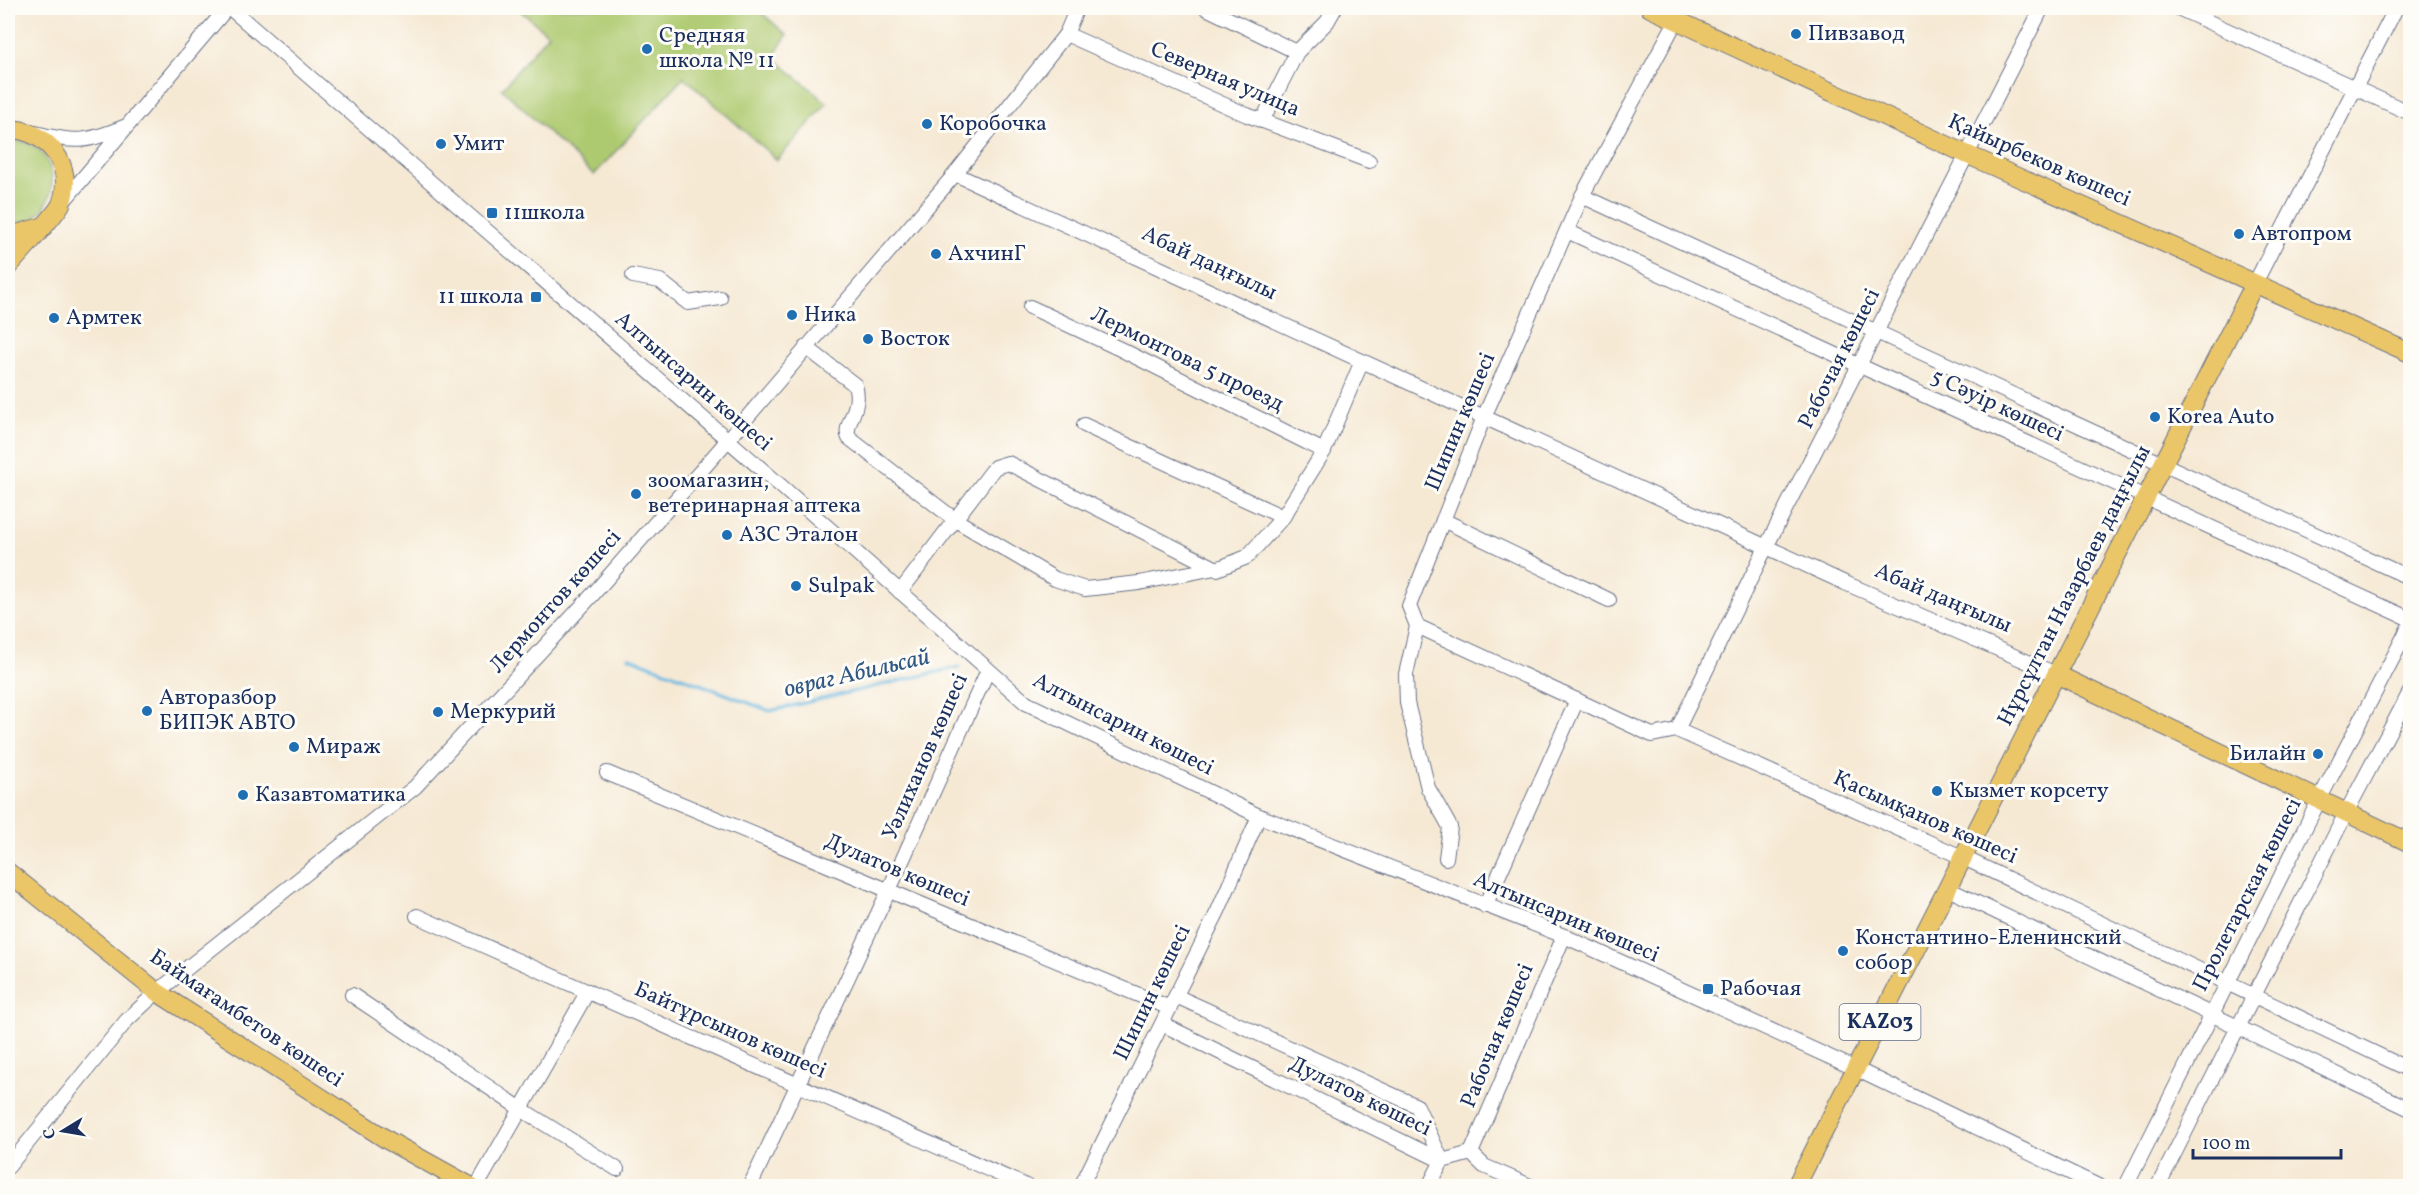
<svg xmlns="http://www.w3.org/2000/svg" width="2418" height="1194" font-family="Vollkorn,serif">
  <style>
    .green { fill: #aeca70; stroke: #647c67; stroke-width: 1.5 }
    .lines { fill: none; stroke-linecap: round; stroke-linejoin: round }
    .stream { stroke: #64b7e0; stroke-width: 3 }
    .minor-casing { stroke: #687087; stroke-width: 16 }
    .major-casing { stroke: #687087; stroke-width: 20 }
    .minor { stroke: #fff; stroke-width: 14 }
    .major { stroke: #ebc669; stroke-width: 18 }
    .poi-dot { fill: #1f6fb2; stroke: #fdfcf7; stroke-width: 2 }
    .labels { text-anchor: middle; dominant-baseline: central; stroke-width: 6; stroke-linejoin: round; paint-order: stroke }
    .shield { fill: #fdfcf7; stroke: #5f6c8c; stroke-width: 1.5 }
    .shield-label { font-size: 21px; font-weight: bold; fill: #1b2f5e }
    .poi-label { font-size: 22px; fill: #1b2f5e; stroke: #fdfcf7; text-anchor: start }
    .street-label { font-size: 22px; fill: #1b2f5e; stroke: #fdfcf7 }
    .water-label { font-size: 24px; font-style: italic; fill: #315885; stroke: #fdfcf7 }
  </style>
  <rect width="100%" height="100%" fill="#fdfcf7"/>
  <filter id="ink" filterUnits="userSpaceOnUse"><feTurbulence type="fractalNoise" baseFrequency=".0167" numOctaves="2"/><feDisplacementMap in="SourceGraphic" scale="12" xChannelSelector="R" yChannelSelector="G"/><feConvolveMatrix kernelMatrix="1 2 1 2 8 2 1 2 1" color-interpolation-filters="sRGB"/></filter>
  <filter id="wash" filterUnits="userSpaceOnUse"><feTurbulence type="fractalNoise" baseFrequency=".008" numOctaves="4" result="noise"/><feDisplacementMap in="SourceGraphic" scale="24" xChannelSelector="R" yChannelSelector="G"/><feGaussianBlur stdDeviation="1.35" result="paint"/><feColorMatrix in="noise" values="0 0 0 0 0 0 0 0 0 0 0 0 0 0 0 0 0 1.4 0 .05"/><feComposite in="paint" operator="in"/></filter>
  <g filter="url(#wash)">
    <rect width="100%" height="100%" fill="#f6e9d4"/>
    <g class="green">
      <polygon points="517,8 756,8 787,35 773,57 827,103 777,160 684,77 594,175 502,89 548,34"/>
      <path d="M8,140c66,0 51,93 0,82z"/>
    </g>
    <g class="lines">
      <polyline class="stream" points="629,657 770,711 959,667"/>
    </g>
  </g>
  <g filter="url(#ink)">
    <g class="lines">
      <g class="minor-casing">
        <g id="minor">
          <polyline points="230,8 781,486 1026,703 1259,816 1564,936 1856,1069 2098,1186"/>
          <polyline points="1206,8 1297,52"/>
          <polyline points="2178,8 2410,113"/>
          <polyline points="1066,34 1247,115 1369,161"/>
          <polyline points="1262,121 1297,52 1327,22 1335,8"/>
          <path d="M35,133c42,10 50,10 89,-6"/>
          <polyline points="955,174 1845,583 2058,675"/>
          <polyline points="1582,196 2410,578"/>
          <polyline points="62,203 227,8"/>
          <polyline points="1567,231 2410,619"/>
          <polyline points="633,276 660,281 688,303 720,298"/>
          <polyline points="2254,285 2396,8"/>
          <polyline points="1030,307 1120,349 1324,451"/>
          <path d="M806,347l49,38c8,24 -13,40 -6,53l105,81 101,60 30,10 54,-6 76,-15"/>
          <polyline points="1084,425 1283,517"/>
          <polyline points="1443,520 1609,600"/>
          <polyline points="900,592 995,467 1008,463 1217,569 1247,557 1283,517 1324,451 1362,361"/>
          <polyline points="1417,626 1652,735 1677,730 1964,858 2410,1070"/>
          <polyline points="1677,730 1766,547 2042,8"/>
          <polyline points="607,773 1170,1008"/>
          <polyline points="1446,858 1450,827 1428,788 1407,703 1406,674 1417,626 1409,606 1484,417 1582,196 1676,21"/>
          <polyline points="1948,889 2410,1109"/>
          <polyline points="1485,906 1577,700"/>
          <polyline points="417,916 1026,1186"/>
          <polyline points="352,995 521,1109 617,1169"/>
          <polyline points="1176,996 1417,1106 1442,1161"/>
          <polyline points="1162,1024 1442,1161"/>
          <polyline points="1471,1153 1564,936"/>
          <polyline points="1471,1153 1484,1166 1530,1186"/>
          <polyline points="1442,1161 1471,1153"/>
          <polyline points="8,1167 127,1020 157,992 415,787 595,592 727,441 955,174 1066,34 1077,8"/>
          <polyline points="477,1186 588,991"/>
          <polyline points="750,1186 889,890 988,670"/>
          <polyline points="1081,1186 1218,911 1259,816"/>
          <polyline points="1429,1186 1442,1161"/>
          <polyline points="2126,1186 2319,800 2410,625"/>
          <polyline points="2158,1186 2346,813 2410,692"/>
        </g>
      </g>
      <g class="major-casing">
        <g id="major">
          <polyline points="1650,8 1966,154 2410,353"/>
          <path d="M8,129c38,0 68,36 53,75 -4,10 -43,51 -53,63"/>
          <polyline points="8,234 14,235 41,227"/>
          <polyline points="2058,675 2410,843"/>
          <polyline points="8,872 157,992 389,1141 470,1186"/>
          <polyline points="1796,1186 2254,285"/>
        </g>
      </g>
      <use href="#minor" class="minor"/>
      <use href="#major" class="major"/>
    </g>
  </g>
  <g class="poi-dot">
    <circle cx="1796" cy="34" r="6"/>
    <circle cx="647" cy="49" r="6"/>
    <circle cx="927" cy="124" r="6"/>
    <circle cx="441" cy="144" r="6"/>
    <rect x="486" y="207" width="12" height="12" rx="3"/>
    <circle cx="2239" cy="234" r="6"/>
    <circle cx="936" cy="254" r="6"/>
    <rect x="530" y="291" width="12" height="12" rx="3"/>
    <circle cx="792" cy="315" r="6"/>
    <circle cx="54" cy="318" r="6"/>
    <circle cx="868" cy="339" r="6"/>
    <circle cx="2155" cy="417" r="6"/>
    <circle cx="636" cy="494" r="6"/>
    <circle cx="727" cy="535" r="6"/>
    <circle cx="796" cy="586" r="6"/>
    <circle cx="147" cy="711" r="6"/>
    <circle cx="438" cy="712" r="6"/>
    <circle cx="294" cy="747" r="6"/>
    <circle cx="2318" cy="754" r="6"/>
    <circle cx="1937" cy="791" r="6"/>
    <circle cx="243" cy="795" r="6"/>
    <circle cx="1843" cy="951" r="6"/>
    <rect x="1702" y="983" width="12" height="12" rx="3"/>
  </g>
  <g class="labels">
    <rect class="shield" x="1839.5" y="1004" width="81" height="36" rx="4.5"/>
    <g class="shield-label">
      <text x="1880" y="1022">KАZ03</text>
    </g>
    <g class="poi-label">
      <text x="1808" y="34">Пивзавод</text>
      <text x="659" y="36">Средняя<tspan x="659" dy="25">школа № 11</tspan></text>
      <text x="939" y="124">Коробочка</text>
      <text x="453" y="144">Умит</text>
      <text x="504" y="213">11школа</text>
      <text x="2251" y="234">Автопром</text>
      <text x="948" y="254">АхчинГ</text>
      <text x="524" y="297" text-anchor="end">11 школа</text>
      <text x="804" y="315">Ника</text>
      <text x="66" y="318">Армтек</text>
      <text x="880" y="339">Восток</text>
      <text x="2167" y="417">Korea Auto</text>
      <text x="648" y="481">зоомагазин,<tspan x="648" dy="25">ветеринарная аптека</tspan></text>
      <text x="739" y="535">АЗС Эталон</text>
      <text x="808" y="586">Sulpak</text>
      <text x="159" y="698">Авторазбор<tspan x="159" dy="25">БИПЭК АВТО</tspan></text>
      <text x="450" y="712">Меркурий</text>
      <text x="306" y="747">Мираж</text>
      <text x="2306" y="754" text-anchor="end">Билайн</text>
      <text x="1949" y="791">Кызмет корсету</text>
      <text x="255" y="795">Казавтоматика</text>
      <text x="1855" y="938">Константино-Еленинский<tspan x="1855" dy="25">собор</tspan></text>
      <text x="1720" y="989">Рабочая</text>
    </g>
    <g class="street-label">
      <text transform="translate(1225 80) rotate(23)">Северная улица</text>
      <text transform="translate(2039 161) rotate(24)">Қайырбеков көшесі</text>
      <text transform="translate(1209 264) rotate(25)">Абай даңғылы</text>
      <text transform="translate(1840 359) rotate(-63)">Рабочая көшесі</text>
      <text transform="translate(1187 360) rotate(26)">Лермонтова 5 проезд</text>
      <text transform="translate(693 382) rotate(41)">Алтынсарин көшесі</text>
      <text transform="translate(1997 406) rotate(25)">5 Сәуір көшесі</text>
      <text transform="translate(1461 422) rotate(-67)">Шипин көшесі</text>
      <text transform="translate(2075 586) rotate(-63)">Нұрсұлтан Назарбаев даңғылы</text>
      <text transform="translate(1943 599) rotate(23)">Абай даңғылы</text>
      <text transform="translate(556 602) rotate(-48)">Лермонтов көшесі</text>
      <text transform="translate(1123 725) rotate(27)">Алтынсарин көшесі</text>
      <text transform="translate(926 757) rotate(-66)">Уәлиханов көшесі</text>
      <text transform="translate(1925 818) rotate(24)">Қасымқанов көшесі</text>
      <text transform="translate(897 871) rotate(23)">Дулатов көшесі</text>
      <text transform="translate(2248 895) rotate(-63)">Пролетарская көшесі</text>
      <text transform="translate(1566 918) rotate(23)">Алтынсарин көшесі</text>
      <text transform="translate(1153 993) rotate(-64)">Шипин көшесі</text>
      <text transform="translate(246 1019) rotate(34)">Баймағамбетов көшесі</text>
      <text transform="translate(730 1031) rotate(24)">Байтұрсынов көшесі</text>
      <text transform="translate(1498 1036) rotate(-67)">Рабочая көшесі</text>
      <text transform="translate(1360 1097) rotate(26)">Дулатов көшесі</text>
    </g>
    <g class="water-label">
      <text transform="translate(857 674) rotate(-13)">овраг Абильсай</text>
    </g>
  </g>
  <rect width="2418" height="1194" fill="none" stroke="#fdfcf7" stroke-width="30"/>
  <g transform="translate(63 1131) rotate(259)" stroke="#fdfcf7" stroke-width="4.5" paint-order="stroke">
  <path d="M0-4.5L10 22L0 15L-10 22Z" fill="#1b2f5e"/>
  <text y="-9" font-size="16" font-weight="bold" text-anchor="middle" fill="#1b2f5e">С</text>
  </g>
  <path d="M2193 1149v9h148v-9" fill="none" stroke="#1b2f5e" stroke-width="3"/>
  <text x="2202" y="1149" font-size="18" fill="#1b2f5e" stroke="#fdfcf7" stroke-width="4.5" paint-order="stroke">100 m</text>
</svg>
